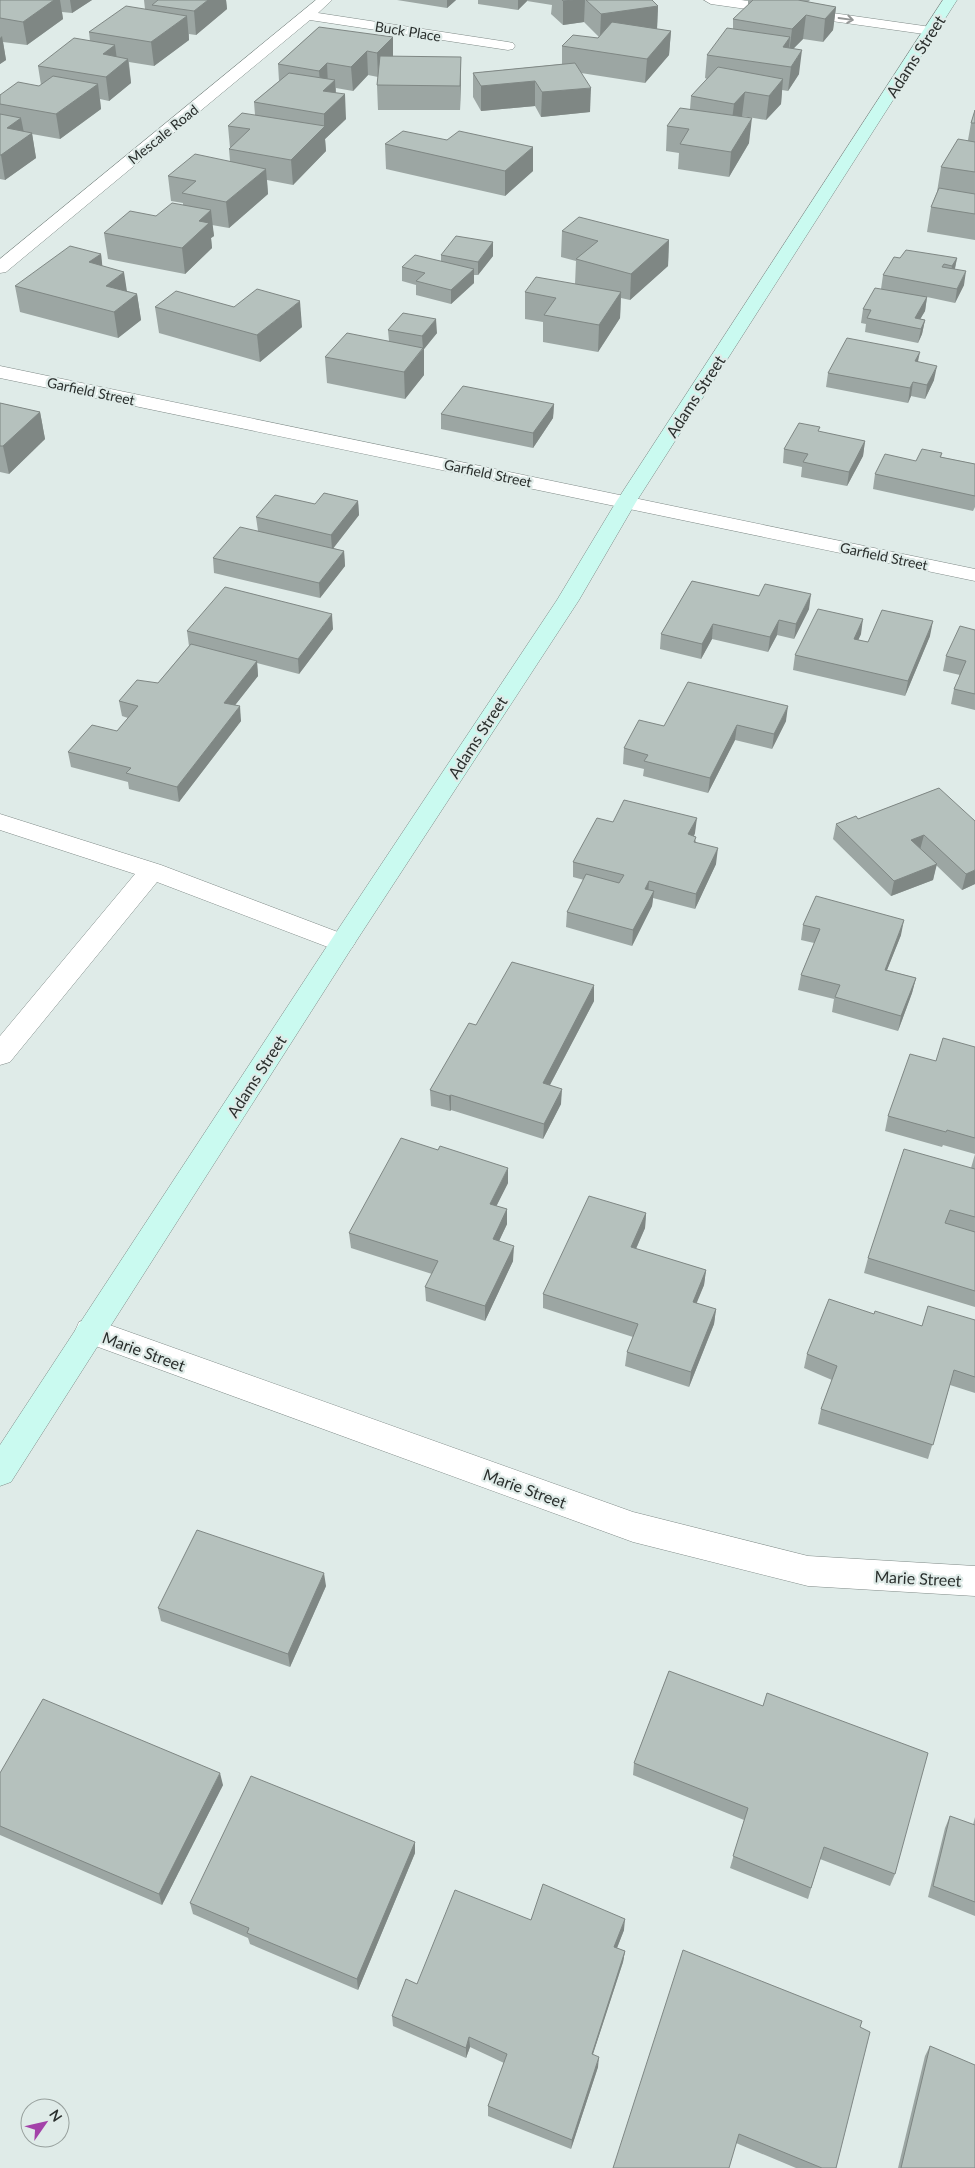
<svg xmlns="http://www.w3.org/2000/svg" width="975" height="2168" font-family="Lato,sans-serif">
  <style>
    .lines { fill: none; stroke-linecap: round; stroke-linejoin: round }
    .service-casing { stroke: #808b88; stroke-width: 1 }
    .minor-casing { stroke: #808b88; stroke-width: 1 }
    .secondary-casing { stroke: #808b88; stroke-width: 1 }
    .service { fill: #fff; fill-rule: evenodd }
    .minor { fill: #fff; fill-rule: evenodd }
    .secondary { fill: #cafaf0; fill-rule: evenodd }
    .wall { fill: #9ca6a3 }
    .shaded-wall { fill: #7f8784 }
    .building { fill: #b5c1bd; stroke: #7f8784 }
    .oneway { stroke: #949796 }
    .labels { text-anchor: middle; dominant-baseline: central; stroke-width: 4.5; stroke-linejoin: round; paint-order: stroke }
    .far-street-label { font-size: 14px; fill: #2a2f2d; stroke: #dfebe8 }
    .street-label { font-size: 16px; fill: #2a2f2d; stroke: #dfebe8 }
  </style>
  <rect width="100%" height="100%" fill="#dfebe8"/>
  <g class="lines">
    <g class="service-casing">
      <g id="service">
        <polygon points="704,0 741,0 931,27 936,28 938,31 936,34 931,35 711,4"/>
        <polygon points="0,814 161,865 351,937 355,943 351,949 342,952 333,949 157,882 10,1062 0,1065 0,1036 135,874 0,830"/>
      </g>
    </g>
    <g class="minor-casing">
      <g id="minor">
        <polygon points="316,0 332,0 318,13 508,42 513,43 515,46 513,49 508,50 310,20 6,272 0,273 0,259"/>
        <polygon points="0,366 975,569 975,581 0,378"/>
        <polygon points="90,1318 633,1512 808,1556 975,1566 975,1596 808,1586 633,1542 79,1340 75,1331 79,1322"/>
      </g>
    </g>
    <g class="secondary-casing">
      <polygon id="secondary" points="943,0 957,0 636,502 579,600 351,949 11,1482 0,1486 0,1445 333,937 557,600 616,502"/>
    </g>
    <use href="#service" class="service"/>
    <use href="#minor" class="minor"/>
    <use href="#secondary" class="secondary"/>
  </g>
  <g class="wall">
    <polygon points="0,0 92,0 72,13 62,12 63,19 27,45 3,42 6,60 0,64"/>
    <polygon points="144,0 226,0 227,9 196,35 189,34 189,40 154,66 129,62 131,83 109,101 100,99 101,109 60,139 32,134 36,158 5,180 0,179 0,95 39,86 41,85 38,66 90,41 89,32 145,9"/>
    <polygon points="397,0 456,0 447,8"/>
    <polygon points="478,0 652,0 658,6 657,29 671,31 669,55 645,83 581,73 590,112 541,117 535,106 481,111 473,97 473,73 562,64 562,46 598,38 599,37 584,22 563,25 551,14 552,5 527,1 518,10 478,4"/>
    <polygon points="748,0 810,0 808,2 836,7 833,30 823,42 803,39 793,49 799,74 788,91 782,90 781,104 766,120 742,116 742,117 749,143 729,177 678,169 679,153 666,151 667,126 690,109 691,96 707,79 705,78 707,55 733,29 733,19 749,4 748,4"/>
    <polygon points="319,27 393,57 461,57 460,110 378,110 377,85 378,77 368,75 353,91 336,88 336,93 346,119 325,139 326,151 293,185 267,180 268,194 229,228 212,225 214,236 211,238 212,248 185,274 108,259 104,233 156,216 183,205 183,203 171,201 168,176 230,161 229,149 230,148 228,126 255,115 254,102 279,81 278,64"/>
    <polygon points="975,110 975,240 927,232 931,207 937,192 941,167 968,140 971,123"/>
    <polygon points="447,140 533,147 533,171 505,196 386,169 385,144"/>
    <polygon points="562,231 669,240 668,266 630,300 621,298 620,318 598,352 543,342 543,322 525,319 525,292 575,284 576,261 561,257"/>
    <polygon points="493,242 493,256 478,275 474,275 474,283 451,304 416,295 416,285 402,281 402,267 441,261 441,255"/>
    <polygon points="101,254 102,266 127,291 137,294 141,320 118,338 20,312 15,286"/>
    <polygon points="900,258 957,258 955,269 964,285 955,303 927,297 925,311 920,319 925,320 922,334 918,343 865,332 866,324 861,323 863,309 881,289 883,275"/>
    <polygon points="155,307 302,327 260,362 159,333"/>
    <polygon points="388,330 437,333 424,349 424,375 405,399 327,383 325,357 389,341"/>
    <polygon points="918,362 934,380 925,399 911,396 908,403 826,387 828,373"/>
    <polygon points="0,403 40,412 45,439 9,474 0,472"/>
    <polygon points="554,404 553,418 533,448 441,429 441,414"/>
    <polygon points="820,432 865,441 863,456 847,486 801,477 802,467 783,463 784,449"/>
    <polygon points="942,453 941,457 975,464 975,507 973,511 873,489 875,474"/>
    <polygon points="358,501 359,515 333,548 344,551 345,566 320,598 214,573 213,558 258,531 256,517 315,504"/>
    <polygon points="692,581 809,609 794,639 777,635 768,652 712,639 701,659 660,649 661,634"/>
    <polygon points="333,629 299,674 257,663 258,676 235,705 241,721 179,802 129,789 128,782 71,767 68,752 117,731 128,718 122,716 119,701 158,683 189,646 187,631"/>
    <polygon points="975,630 975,710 951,704 954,689 960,675 943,671 946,656"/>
    <polygon points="861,634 858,640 868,642 930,636 905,696 793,670 795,655"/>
    <polygon points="786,721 772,749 735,740 708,793 643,776 644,769 623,764 624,748 664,726"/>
    <polygon points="939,788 975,884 962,890 936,865 933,880 891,896 833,839 836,824 858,819"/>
    <polygon points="613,822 695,833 694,836 696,842 716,864 695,909 653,898 652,906 632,946 566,927 567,912 584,880 573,877 573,862"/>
    <polygon points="803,925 901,935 887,970 916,978 912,993 898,1031 832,1012 834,999 798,990 801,975 814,943 801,940"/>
    <polygon points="594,1001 550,1085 561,1104 543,1139 451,1110 450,1111 431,1106 430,1090 476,1025"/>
    <polygon points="975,1047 975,1307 864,1273 868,1258 971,1168 975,1154 943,1145 942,1147 885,1131 888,1116 936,1061"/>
    <polygon points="508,1183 496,1206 507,1209 507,1224 499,1241 513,1261 485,1321 426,1301 425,1287 432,1274 351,1248 349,1233"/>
    <polygon points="646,1213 645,1228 636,1249 706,1270 704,1285 696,1303 716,1309 714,1324 689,1387 625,1366 627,1352 633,1337 543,1308 543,1294"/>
    <polygon points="874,1314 922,1326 975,1320 975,1393 950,1385 928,1459 818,1424 821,1409 832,1380 804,1368 807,1354"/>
    <polygon points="326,1586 290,1667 161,1621 158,1608"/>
    <polygon points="669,1671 895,1874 890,1886 820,1859 808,1899 730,1868 744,1820 633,1775 634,1763"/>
    <polygon points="0,1773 223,1785 162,1905 0,1835"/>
    <polygon points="950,1816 973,1825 975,1817 975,1916 928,1897 945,1828"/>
    <polygon points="415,1842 415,1853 358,1990 250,1944 248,1938 193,1914 190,1903"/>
    <polygon points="531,1920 624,1930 617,1948 625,1951 623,1962 593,2054 598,2067 571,2149 488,2116 488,2106 504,2063 470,2047 466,2058 393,2026 392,2016 417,1984"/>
    <polygon points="860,2027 836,2168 796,2168 736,2143 613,2168"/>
    <polygon points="930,2046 975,2168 898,2168 925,2056"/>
  </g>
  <g class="shaded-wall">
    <polygon points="54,0 60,0 63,19 27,45 23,22"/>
    <polygon points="70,0 92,0 72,13"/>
    <polygon points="208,0 226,0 227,9 196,35 194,11"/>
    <polygon points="447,0 456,0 447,8"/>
    <polygon points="518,0 527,0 527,1 518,10"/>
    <polygon points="574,0 585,0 584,22 563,25 563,1"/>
    <polygon points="658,6 657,29 600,37 601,14"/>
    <polygon points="836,7 833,30 823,42 825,19"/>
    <polygon points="806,15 803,39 789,53 792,29"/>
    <polygon points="187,16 189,40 154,66 151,42"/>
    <polygon points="671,31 669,55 645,83 647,59"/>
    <polygon points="2,36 6,60 0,64 0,38"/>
    <polygon points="393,37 393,61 378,77 377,53"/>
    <polygon points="790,37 788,61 783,47"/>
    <polygon points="115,45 118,67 128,59 131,83 109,101 103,54"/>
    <polygon points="802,50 799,74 788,91 791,67"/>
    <polygon points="367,51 368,75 353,91 351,67"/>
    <polygon points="461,57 461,81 460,110 460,86"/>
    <polygon points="327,63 328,86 335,80 336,102 345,94 346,119 325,139 326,151 293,185 291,160 324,127 324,114 321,95 319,71"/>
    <polygon points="783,79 781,104 766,120 769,96"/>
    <polygon points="535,81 535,106 481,111 481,86"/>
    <polygon points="98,84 101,109 60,139 56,114"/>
    <polygon points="591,88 590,112 541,117 542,92"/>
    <polygon points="745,92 742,116 731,128 734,104"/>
    <polygon points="21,118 25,138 32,133 36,158 5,180 1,155 7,128"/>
    <polygon points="752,118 749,143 729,177 731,152"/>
    <polygon points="533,147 533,171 505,196 505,171"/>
    <polygon points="266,169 268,194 229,228 226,202"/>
    <polygon points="211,210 214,236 211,238 212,248 185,274 182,248 199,221"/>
    <polygon points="669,240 668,266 630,300 631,274"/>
    <polygon points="493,242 493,256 478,275 478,262"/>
    <polygon points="101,254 104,280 89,262"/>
    <polygon points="957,258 954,272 950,280 952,266"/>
    <polygon points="474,269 474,283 451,304 451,290"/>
    <polygon points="966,271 964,285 955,303 957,289"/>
    <polygon points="124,272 128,298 106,286"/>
    <polygon points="621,292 620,318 598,352 599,325"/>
    <polygon points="137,294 141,320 118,338 114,312"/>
    <polygon points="927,297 925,311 915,328 915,318"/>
    <polygon points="300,301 302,327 260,362 257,335"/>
    <polygon points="436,319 437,333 424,349 424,375 405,399 404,372 423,349 422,336"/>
    <polygon points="925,320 922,334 918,343 921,329"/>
    <polygon points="920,352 917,366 915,361"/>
    <polygon points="937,366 934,380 925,399 927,385"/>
    <polygon points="913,382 911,396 908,403 910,388"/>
    <polygon points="554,404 553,418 533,448 533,433"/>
    <polygon points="40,412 45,439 9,474 3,446"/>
    <polygon points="865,441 863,456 847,486 849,472"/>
    <polygon points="358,501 359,515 332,550 331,535"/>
    <polygon points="344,551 345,566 320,598 319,583"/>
    <polygon points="811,594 809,609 794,639 796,624"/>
    <polygon points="332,614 333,629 299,674 298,659"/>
    <polygon points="863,619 861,634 852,654 854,639"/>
    <polygon points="779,620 777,635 768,652 770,637"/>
    <polygon points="933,621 930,636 905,696 908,681"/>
    <polygon points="713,624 712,639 701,659 702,644"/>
    <polygon points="257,661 258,676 225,718 224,703"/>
    <polygon points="240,706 241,721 179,802 177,787"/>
    <polygon points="788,706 786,721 772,749 774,734"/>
    <polygon points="737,725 735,740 708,793 710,778"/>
    <polygon points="697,818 695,833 687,850 688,834"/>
    <polygon points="924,835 920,850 911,840"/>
    <polygon points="718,848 716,864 695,909 696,894"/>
    <polygon points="937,864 933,880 891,896 894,881"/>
    <polygon points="975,870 975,884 962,890 966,874"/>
    <polygon points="649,881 648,897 645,889"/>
    <polygon points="654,891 652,906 632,946 633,930"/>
    <polygon points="904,920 901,935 881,985 885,970"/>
    <polygon points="916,978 912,993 898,1031 901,1016"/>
    <polygon points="594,985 594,1001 543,1098 543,1083"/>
    <polygon points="562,1089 561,1104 543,1139 544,1124"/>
    <polygon points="451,1095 451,1110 450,1111 449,1096"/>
    <polygon points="508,1168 508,1183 490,1219 490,1204"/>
    <polygon points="507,1209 507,1224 493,1254 493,1239"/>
    <polygon points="646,1213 645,1228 630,1262 631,1247"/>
    <polygon points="514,1246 513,1261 485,1321 485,1306"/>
    <polygon points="706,1270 704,1285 691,1317 693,1302"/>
    <polygon points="716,1309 714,1324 689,1387 691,1372"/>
    <polygon points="324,1573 326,1586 290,1667 288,1654"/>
    <polygon points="220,1773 223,1785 162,1905 159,1894"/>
    <polygon points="415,1842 415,1853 358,1990 357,1979"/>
    <polygon points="625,1919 624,1930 613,1958 614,1947"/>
    <polygon points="625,1951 623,1962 590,2063 592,2054"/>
    <polygon points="469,2037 470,2047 466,2058 466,2048"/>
    <polygon points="599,2057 598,2067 571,2149 572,2140"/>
  </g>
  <g class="building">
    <polygon points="0,0 54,0 23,22 0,18"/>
    <polygon points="158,0 208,0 194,11 152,5"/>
    <polygon points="562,0 574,0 563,1"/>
    <polygon points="586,0 652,0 658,6 601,14"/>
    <polygon points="753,0 798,0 836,7 825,19 806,15 792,29 733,19"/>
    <polygon points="126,6 187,16 151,42 89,32"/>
    <polygon points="612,22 671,31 647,59 562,46 573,35 598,38"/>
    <polygon points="319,27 393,37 377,53 367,51 351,67 327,63 319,71 278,64"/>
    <polygon points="727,28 790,37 783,47 802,50 791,67 707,55"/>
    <polygon points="74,38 115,45 103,54 128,59 106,77 38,66"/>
    <polygon points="380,56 461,57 460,86 377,85"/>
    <polygon points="575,63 591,88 542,92 535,81 481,86 473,73"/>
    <polygon points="718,67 783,79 769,96 745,92 734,104 691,96"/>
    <polygon points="289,73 335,80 323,91 345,94 324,114 254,102"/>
    <polygon points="53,76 98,84 56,114 0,104 0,95 18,82 39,86"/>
    <polygon points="680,108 752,118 731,152 680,144 689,129 667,126"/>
    <polygon points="975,110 975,123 971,123"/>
    <polygon points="242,113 325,126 291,160 229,149 250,129 228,126"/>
    <polygon points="0,114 21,118 7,128 32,133 1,155 0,155"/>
    <polygon points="403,131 447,140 459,131 533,147 505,171 385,144"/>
    <polygon points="958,139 975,142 975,172 941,167"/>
    <polygon points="195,154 266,169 226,202 182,193 196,181 168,176"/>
    <polygon points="939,188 975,194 975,214 931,207"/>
    <polygon points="172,203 211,210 199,221 209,223 182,248 104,233 130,211 156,216"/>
    <polygon points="579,217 669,240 631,274 576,259 598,241 562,231"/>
    <polygon points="456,236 493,242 478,262 441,255"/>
    <polygon points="70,246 101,254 89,262 124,272 106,286 137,294 114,312 15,286"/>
    <polygon points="906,250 957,258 952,266 944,264 942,267 966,271 957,289 883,275 894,257 900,258"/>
    <polygon points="415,255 474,269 451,290 416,281 425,273 402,267"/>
    <polygon points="536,277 621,292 599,325 544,315 556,298 525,292"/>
    <polygon points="875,288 927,297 915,318 925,320 921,329 867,318 871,310 863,309"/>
    <polygon points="257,289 300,301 257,335 155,307 176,291 234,307"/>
    <polygon points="403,313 436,319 422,336 388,330"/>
    <polygon points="347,333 423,348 404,372 325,357"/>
    <polygon points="847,338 920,352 915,361 937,366 927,385 913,382 910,388 828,373"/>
    <polygon points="463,386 554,404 533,433 441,414"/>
    <polygon points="0,403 40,412 3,446 0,446"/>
    <polygon points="799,423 820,427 818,431 865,441 849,472 803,462 808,454 784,449"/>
    <polygon points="922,449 942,453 940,457 975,464 975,496 875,474 885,454 916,461"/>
    <polygon points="324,493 358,501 331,535 256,517 275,495 315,504"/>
    <polygon points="240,527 344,551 319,583 213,558"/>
    <polygon points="692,581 759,596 765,584 811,594 796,624 779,620 770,637 713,624 702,644 661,634"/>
    <polygon points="225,587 332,614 298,659 187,631"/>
    <polygon points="818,609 863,619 854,639 868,642 882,610 933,621 908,681 795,655"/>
    <polygon points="960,626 975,630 975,694 954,689 966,661 946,656"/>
    <polygon points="191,644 257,661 224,703 240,706 177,787 126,773 131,768 68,752 92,725 117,731 138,706 119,701 137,680 158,683"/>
    <polygon points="688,682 788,706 774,734 737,725 710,778 644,761 648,755 624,748 639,720 664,726"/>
    <polygon points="939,788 975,821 975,870 966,874 924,835 911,840 937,864 894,881 836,824 856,816 858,819"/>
    <polygon points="624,800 697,818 688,834 696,837 694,842 718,848 696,894 649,881 645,889 654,891 633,930 567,912 586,874 619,883 624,875 573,862 597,818 613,822"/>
    <polygon points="816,896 904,920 885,970 916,978 901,1016 835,997 840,985 801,975 820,929 803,925"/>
    <polygon points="512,962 594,985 543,1083 562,1089 544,1124 451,1095 449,1096 430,1090 469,1023 476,1025"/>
    <polygon points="943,1038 975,1047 975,1138 947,1130 946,1132 888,1116 910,1054 936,1061"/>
    <polygon points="401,1138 438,1150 440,1146 508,1168 490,1204 507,1209 493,1239 514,1246 485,1306 425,1287 438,1261 349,1233"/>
    <polygon points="904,1149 975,1169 975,1217 950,1210 945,1223 975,1232 975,1291 868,1258"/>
    <polygon points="589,1196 646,1213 631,1247 706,1270 693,1302 716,1309 691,1372 627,1352 638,1324 543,1294"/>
    <polygon points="829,1299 874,1314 875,1311 922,1326 928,1306 975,1320 975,1377 954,1370 933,1445 821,1409 837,1366 807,1354"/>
    <polygon points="197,1530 324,1573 288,1654 158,1608"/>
    <polygon points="669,1671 763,1706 767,1693 928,1753 895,1874 824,1847 811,1888 733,1856 748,1808 634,1763"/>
    <polygon points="43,1699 220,1773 159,1894 0,1826 0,1773"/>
    <polygon points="251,1776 415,1842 357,1979 247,1933 249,1928 190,1903"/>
    <polygon points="950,1816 975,1825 975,1902 933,1886"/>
    <polygon points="543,1884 625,1919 614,1947 625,1951 592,2054 599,2057 572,2140 488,2106 507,2054 469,2037 466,2048 392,2016 406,1979 417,1984 455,1890 531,1920"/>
    <polygon points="683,1950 862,2021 860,2027 870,2032 836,2168 822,2168 739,2134 729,2168 613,2168"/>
    <polygon points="930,2046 975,2065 975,2168 901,2168"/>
  </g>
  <defs><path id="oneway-shaft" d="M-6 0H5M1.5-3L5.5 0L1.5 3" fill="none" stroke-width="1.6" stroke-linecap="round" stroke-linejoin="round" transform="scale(1.25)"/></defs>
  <use class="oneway" href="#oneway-shaft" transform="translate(846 19) rotate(8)"/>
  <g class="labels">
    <g class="far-street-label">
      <text transform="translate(408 31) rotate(9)">Buck Place</text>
      <text transform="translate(163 134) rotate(-39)">Mescale Road</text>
      <text transform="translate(91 391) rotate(12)">Garfield Street</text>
      <text transform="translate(488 473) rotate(12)">Garfield Street</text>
      <text transform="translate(884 556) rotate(12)">Garfield Street</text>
    </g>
    <g class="street-label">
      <text transform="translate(915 56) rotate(-57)">Adams Street</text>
      <text transform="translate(695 396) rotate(-57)">Adams Street</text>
      <text transform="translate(477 737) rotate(-57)">Adams Street</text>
      <text transform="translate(256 1076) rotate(-57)">Adams Street</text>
      <text transform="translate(144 1351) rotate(20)">Marie Street</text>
      <text transform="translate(525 1488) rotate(20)">Marie Street</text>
      <text transform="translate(918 1578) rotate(3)">Marie Street</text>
    </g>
  </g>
  <g transform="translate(45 2123) rotate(56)"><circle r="24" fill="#dfebe8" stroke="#97a09d"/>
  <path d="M0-4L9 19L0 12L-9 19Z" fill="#a342a9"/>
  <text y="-8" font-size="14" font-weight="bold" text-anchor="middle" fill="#2a2f2d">N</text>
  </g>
</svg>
